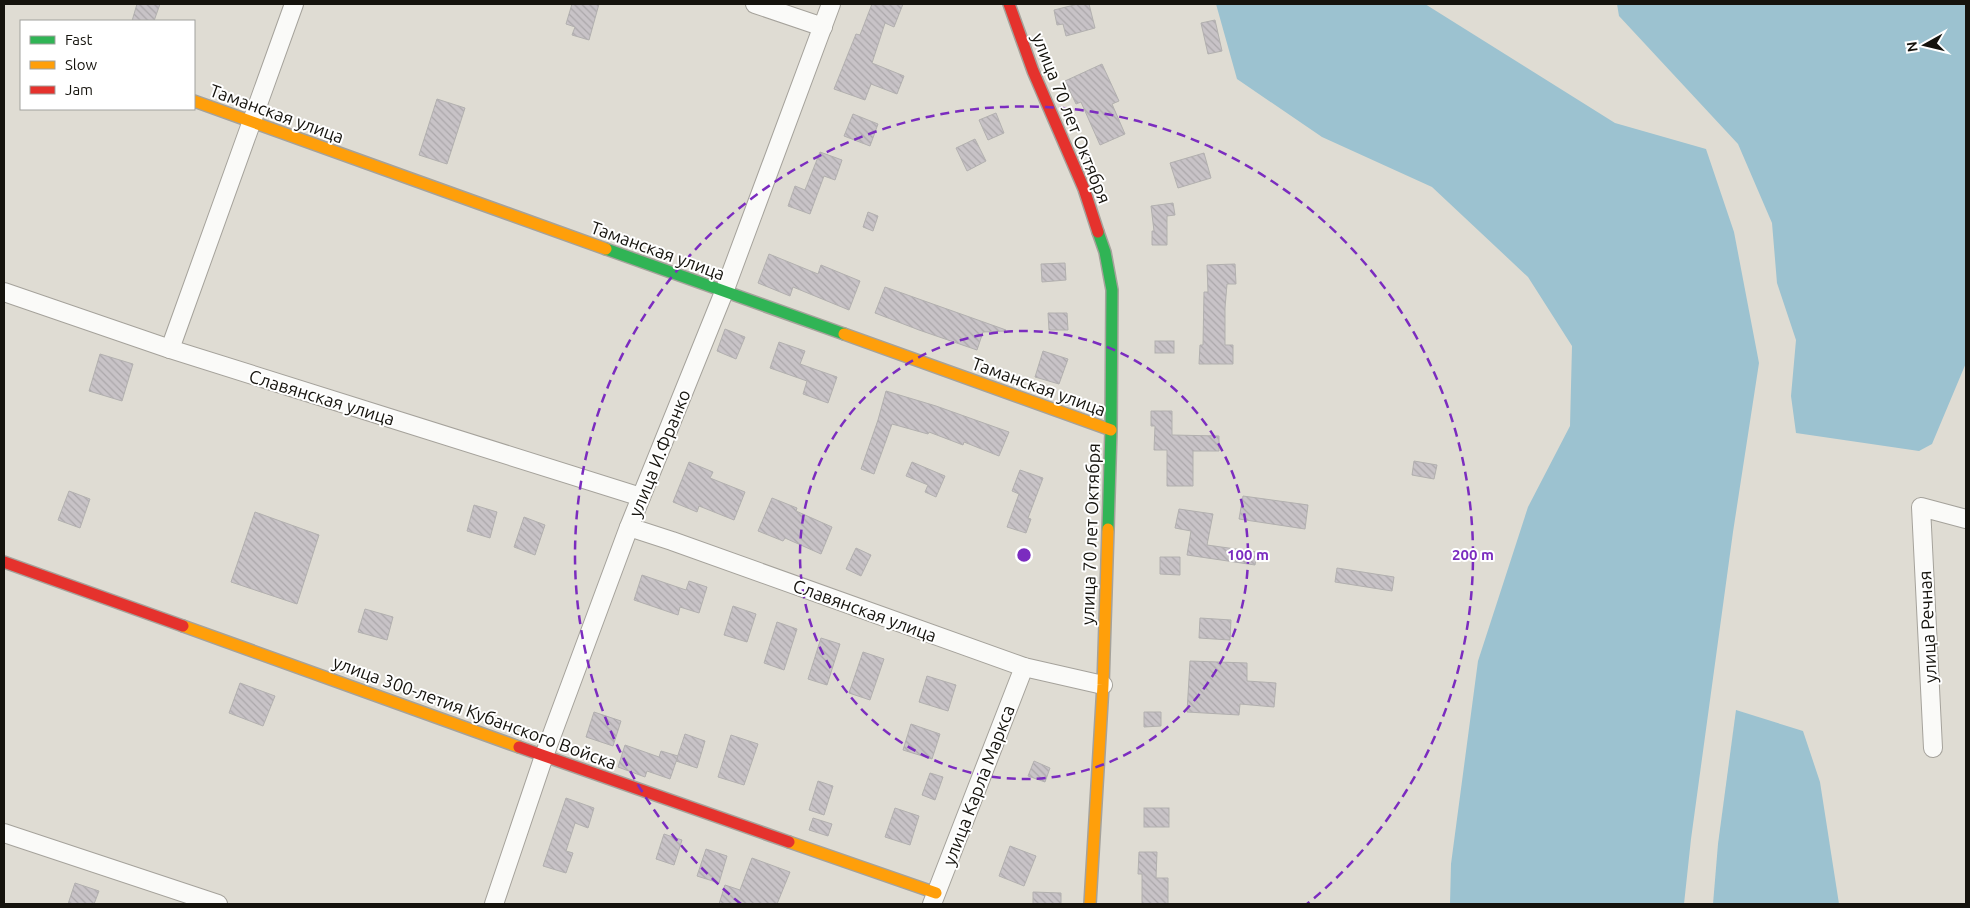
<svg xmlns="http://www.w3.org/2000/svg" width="1970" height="908" font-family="Ubuntu,sans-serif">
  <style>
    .water { fill: #9cc2d0 }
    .building { fill: url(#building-back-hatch); stroke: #b2b0af }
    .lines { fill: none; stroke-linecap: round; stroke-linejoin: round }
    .street-casing { stroke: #a5a29b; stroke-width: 20 }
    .fast-casing { stroke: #a5a29b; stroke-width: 14 }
    .slow-casing { stroke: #a5a29b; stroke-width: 14 }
    .jam-casing { stroke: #a5a29b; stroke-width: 14 }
    .street { stroke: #fafaf8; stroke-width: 18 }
    .fast { stroke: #30b455; stroke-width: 11 }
    .slow { stroke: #ff9f0a; stroke-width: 11 }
    .jam { stroke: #e5322d; stroke-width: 11 }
    .ring { fill: none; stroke: #7b2cbf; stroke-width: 2.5; stroke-dasharray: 9 6 }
    .labels { text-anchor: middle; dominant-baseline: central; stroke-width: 4; stroke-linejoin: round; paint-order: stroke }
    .street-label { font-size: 18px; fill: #15130d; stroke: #fff }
    .centre { fill: #7b2cbf; stroke: #fff; stroke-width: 2.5 }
    .ring-label { font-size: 15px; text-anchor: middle; font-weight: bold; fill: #7b2cbf; stroke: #fff; stroke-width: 4; stroke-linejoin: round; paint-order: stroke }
  </style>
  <defs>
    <pattern id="building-back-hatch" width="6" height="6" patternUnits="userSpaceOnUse" patternTransform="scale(1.25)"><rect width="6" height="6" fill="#c8c3c7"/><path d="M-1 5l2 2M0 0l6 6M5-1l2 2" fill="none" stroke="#aba7aa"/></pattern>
  </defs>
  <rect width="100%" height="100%" fill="#dfdcd3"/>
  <g class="water">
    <polygon points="1216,4 1425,4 1615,123 1706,149 1734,232 1759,363 1733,532 1691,839 1684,904 1450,904 1451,864 1478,661 1528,507 1570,426 1572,346 1528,277 1432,187 1322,137 1237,79"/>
    <polygon points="1617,4 1966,4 1966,363 1932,444 1919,451 1796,433 1791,396 1796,340 1777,283 1772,223 1738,144 1619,16"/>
    <polygon points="1736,710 1803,731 1820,782 1839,904 1713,904 1718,844"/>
  </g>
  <g class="building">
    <polygon points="137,4 160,4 154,21 132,21"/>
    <polygon points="572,4 599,4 589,40 572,35 575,27 566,24"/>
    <polygon points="872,4 903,4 894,27 885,23 872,63 904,76 897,94 871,84 865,100 834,89 856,34 860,35"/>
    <polygon points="1078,4 1089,4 1095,28 1066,36 1063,24 1057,25 1054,10"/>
    <polygon points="1215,20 1222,51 1208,54 1201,23"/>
    <polygon points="1102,64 1119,101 1112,104 1125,134 1100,145 1081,102 1076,104 1065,81"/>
    <polygon points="437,99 465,108 447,164 419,155"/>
    <polygon points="996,113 1004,133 988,140 979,120"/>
    <polygon points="853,114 878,124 870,146 844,136"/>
    <polygon points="975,139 986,161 967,171 956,148"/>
    <polygon points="820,152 842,160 835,180 824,176 810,214 788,206 795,186 805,190"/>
    <polygon points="1204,153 1211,178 1178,188 1170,163"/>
    <polygon points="1173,203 1175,215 1167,216 1167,245 1152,245 1152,231 1154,231 1151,206"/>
    <polygon points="868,212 878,216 873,231 863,227"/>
    <polygon points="769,254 818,274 821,265 860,281 849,310 793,287 790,296 758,283"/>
    <polygon points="1065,263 1066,280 1042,282 1041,264"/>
    <polygon points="1235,264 1236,284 1227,284 1225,308 1225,345 1233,345 1233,364 1199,364 1200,345 1203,345 1204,292 1208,292 1207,265"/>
    <polygon points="885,287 1006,330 1005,331 983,332 977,350 919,330 875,313"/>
    <polygon points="1048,313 1067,313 1068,330 1049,330"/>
    <polygon points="725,329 745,337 736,359 717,351"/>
    <rect x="1155" y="341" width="19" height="12"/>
    <polygon points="779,342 805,351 800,364 837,377 828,403 803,394 807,381 770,368"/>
    <polygon points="1043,351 1068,359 1059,384 1035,377"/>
    <polygon points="100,354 133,364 122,401 89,391"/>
    <polygon points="886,391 936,406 1009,432 999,456 964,442 963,445 929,432 928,434 892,424 874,474 861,469 878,420"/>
    <polygon points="1151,411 1172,411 1172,435 1219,436 1219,451 1193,451 1193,486 1167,486 1167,450 1154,450 1155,426 1151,426"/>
    <polygon points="1414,461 1437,465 1434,479 1412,475"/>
    <polygon points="689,462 713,472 710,478 745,492 734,520 699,506 697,512 673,502"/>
    <polygon points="912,462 945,476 936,497 925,492 928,485 906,476"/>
    <polygon points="1020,470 1043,478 1028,518 1031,519 1026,533 1007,527 1019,494 1012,491"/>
    <polygon points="69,491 90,499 80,528 58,520"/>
    <polygon points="1243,496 1308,505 1305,529 1239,519"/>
    <polygon points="772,498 797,508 796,511 832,527 821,554 785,538 783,541 758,531"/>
    <polygon points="474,505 497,512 490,538 467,531"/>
    <polygon points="1179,509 1213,514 1207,545 1257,552 1255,565 1187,555 1191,531 1175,528"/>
    <polygon points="255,512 319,535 297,604 231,582"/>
    <polygon points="524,517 545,525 535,555 514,547"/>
    <polygon points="856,548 871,555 861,576 846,569"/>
    <polygon points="1160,557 1180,557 1180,575 1160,574"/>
    <polygon points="1337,568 1394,577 1392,591 1335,582"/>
    <polygon points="642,575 686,590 689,581 707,587 699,613 680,607 678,615 634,600"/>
    <polygon points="733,606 756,614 747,642 724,635"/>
    <polygon points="365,609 393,617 387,640 358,632"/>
    <polygon points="1200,618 1231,620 1230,640 1199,638"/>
    <polygon points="777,622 797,629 784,670 764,663"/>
    <polygon points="821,638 840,644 827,685 808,679"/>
    <polygon points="863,652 884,659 870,700 849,693"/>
    <polygon points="1190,661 1247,663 1247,681 1276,683 1274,707 1240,704 1239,715 1187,712"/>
    <polygon points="927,676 956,685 948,711 919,702"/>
    <polygon points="240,683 275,696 263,726 229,713"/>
    <polygon points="594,712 621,721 613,746 586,737"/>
    <polygon points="1144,712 1161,712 1161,726 1144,727"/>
    <polygon points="911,724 940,734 932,759 903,750"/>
    <polygon points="685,734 705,741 697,768 676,761"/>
    <polygon points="731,735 758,744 744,785 718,777"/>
    <polygon points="625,745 659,757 661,751 678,756 670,779 647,771 645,777 618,767"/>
    <polygon points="1034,761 1050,768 1045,782 1028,776"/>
    <polygon points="930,773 943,777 935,800 922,795"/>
    <polygon points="818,781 833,786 824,815 809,810"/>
    <polygon points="566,798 594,808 588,828 575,823 566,851 573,853 566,873 543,866"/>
    <polygon points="895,808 919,816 910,845 885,837"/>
    <rect x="1144" y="808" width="25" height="19"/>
    <polygon points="813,818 832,824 828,836 809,830"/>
    <polygon points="664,834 682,840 674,865 656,859"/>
    <polygon points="1010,846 1036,856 1024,886 999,876"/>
    <polygon points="706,849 727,856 719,883 697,876"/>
    <polygon points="1139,852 1157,852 1156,878 1168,878 1168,904 1142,904 1142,874 1138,874"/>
    <polygon points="752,858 790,872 777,904 719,904 725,885 740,890"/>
    <polygon points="75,883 99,891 94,904 68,904"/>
    <polygon points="1033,892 1061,893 1061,904 1033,904"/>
  </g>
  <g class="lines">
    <g class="street-casing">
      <g id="street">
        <polyline points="755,4 823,27"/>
        <polyline points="4,292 170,349 641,497"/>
        <polyline points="170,349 294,4"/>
        <polyline points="629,527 672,541 1024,667 1103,685"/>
        <polyline points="1933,748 1921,507 1966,519"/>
        <polyline points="4,833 218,904"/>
        <polyline points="494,904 544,756 629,527 724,292 831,4"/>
        <polyline points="932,904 1024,667"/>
      </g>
    </g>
    <g class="fast-casing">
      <g id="fast">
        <polyline points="1098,232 1105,252 1112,290 1111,430 1108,529"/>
        <polyline points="606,249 844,334"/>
      </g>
    </g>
    <g class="slow-casing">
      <g id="slow">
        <polyline points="194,101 606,249"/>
        <polyline points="844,334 1111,430"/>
        <polyline points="183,626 519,747"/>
        <polyline points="789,842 936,893"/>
        <polyline points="1090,904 1103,685 1108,529"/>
      </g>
    </g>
    <g class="jam-casing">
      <g id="jam">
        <polyline points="1009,4 1033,71 1084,189 1098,232"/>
        <polyline points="4,562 183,626"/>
        <polyline points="519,747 789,842"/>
      </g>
    </g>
    <use href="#street" class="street"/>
    <use href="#fast" class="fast"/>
    <use href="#slow" class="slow"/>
    <use href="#jam" class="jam"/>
  </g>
  <g class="ring">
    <circle cx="1024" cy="555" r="224"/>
    <path d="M741 904A449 449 0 1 1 1307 904"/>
  </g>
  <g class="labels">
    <g class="street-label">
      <text transform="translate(277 113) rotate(20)">Таманская улица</text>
      <text transform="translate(1072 118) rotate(68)">улица 70 лет Октября</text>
      <text transform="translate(658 250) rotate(20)">Таманская улица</text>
      <text transform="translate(1039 386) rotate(20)">Таманская улица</text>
      <text transform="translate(322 397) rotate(17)">Славянская улица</text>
      <text transform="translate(659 453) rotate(-68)">улица И.Франко</text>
      <text transform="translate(1090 534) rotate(-88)">улица 70 лет Октября</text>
      <text transform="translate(865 610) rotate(20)">Славянская улица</text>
      <text transform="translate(1927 627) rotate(-93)">улица Речная</text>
      <text transform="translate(475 712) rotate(20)">улица 300-летия Кубанского Войска</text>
      <text transform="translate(978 785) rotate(-69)">улица Карла Маркса</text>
    </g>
  </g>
  <circle cx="1024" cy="555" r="8" class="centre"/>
  <g class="ring-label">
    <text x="1248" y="560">100 m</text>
    <text x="1473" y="560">200 m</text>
  </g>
  <rect width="1970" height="908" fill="none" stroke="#15130d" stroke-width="10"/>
  <rect x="20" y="20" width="175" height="90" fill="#ffffff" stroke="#a1a19e"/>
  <rect x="30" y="36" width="25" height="8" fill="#30b455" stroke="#a1a19e"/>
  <text x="65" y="45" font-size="15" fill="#15130d">Fast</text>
  <rect x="30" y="61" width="25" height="8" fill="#ff9f0a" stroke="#a1a19e"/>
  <text x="65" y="70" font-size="15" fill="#15130d">Slow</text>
  <rect x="30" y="86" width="25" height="8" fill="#e5322d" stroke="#a1a19e"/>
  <text x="65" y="95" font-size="15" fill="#15130d">Jam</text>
  <g transform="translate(1925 45) rotate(262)" stroke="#ffffff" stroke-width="4" paint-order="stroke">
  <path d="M0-4L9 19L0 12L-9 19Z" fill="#15130d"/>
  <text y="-8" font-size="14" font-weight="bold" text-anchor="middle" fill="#15130d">N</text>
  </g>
</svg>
